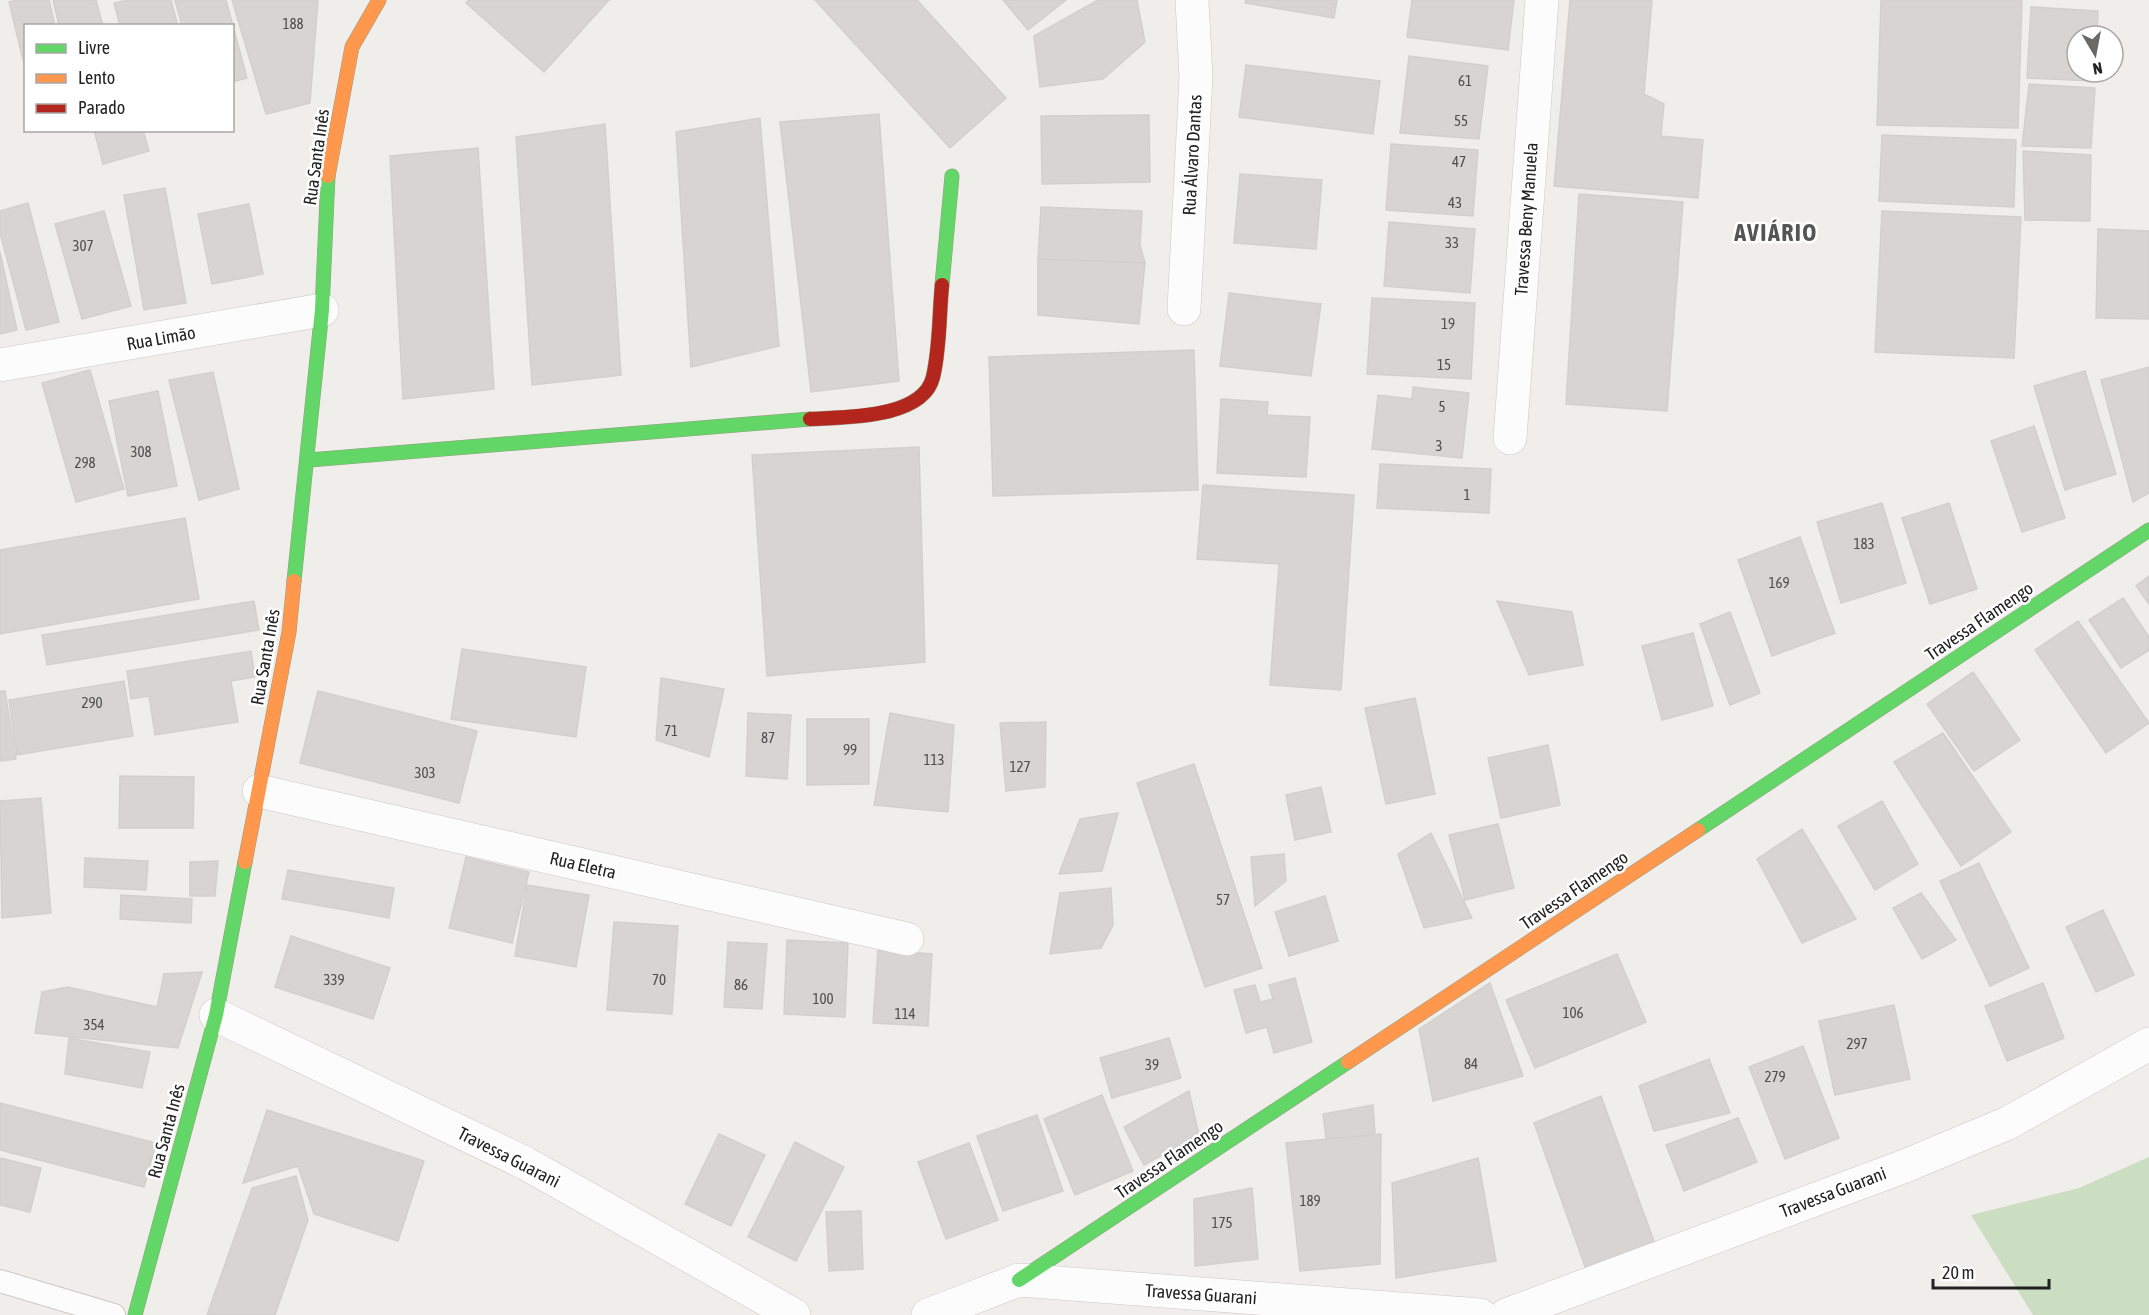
<svg xmlns="http://www.w3.org/2000/svg" width="2149" height="1315" font-family="'Asap Condensed',sans-serif">
  <style>
    .forest { fill: #cbdec1 }
    .building { fill: #d7d4d2; stroke: #d3d0cc; stroke-width: 1.5 }
    .lines { fill: none; stroke-linecap: round; stroke-linejoin: round }
    .lane-casing { stroke: #c9c8c7; stroke-width: 24 }
    .street-casing { stroke: #c9c8c7; stroke-width: 34 }
    .fast-casing { stroke: #999a82; stroke-width: 15 }
    .slow-casing { stroke: #999a82; stroke-width: 15 }
    .jam-casing { stroke: #999a82; stroke-width: 15 }
    .lane { stroke: #fdfcfc; stroke-width: 22 }
    .street { stroke: #fdfcfc; stroke-width: 33 }
    .fast { stroke: #63d668; stroke-width: 14 }
    .slow { stroke: #ff974d; stroke-width: 14 }
    .jam { stroke: #b3261e; stroke-width: 14 }
    .labels { text-anchor: middle; dominant-baseline: central; stroke-width: 5; stroke-linejoin: round; paint-order: stroke }
    .number-label { font-size: 15px; fill: #4f4e4e }
    .street-label { font-size: 18px; fill: #222; stroke: #fff }
    .district-label { font-size: 24px; font-weight: bold; letter-spacing: 1.5px; fill: #555; stroke: #fff }
  </style>
  <rect width="100%" height="100%" fill="#f0eeeb"/>
  <polygon class="forest" points="2149,1157 2149,1315 2033,1315 1971,1215 2079,1188"/>
  <g class="building">
    <polygon points="16,0 49,0 55,26 26,26 26,72 9,2"/>
    <polygon points="53,0 96,0 103,26 59,26"/>
    <polygon points="127,0 171,0 178,26 120,26 114,3"/>
    <polygon points="175,0 226,0 247,78 232,82 232,26 182,26"/>
    <polygon points="232,0 318,0 310,103 266,114"/>
    <polygon points="469,0 609,0 544,72 466,3"/>
    <polygon points="815,0 917,0 1006,98 950,148"/>
    <polygon points="1003,0 1066,0 1028,30"/>
    <polygon points="1098,0 1137,0 1145,42 1103,79 1040,87 1034,36"/>
    <polygon points="1246,0 1337,0 1334,18 1245,3"/>
    <polygon points="1412,0 1514,0 1508,50 1407,37"/>
    <polygon points="1570,0 1652,0 1644,94 1664,104 1661,136 1703,140 1698,198 1554,186"/>
    <polygon points="1881,0 2022,0 2018,128 1877,125"/>
    <polygon points="2031,7 2098,11 2097,36 2077,36 2077,72 2095,72 2094,81 2027,78"/>
    <polygon points="1409,56 1488,66 1479,139 1400,133"/>
    <polygon points="1246,65 1380,81 1373,134 1239,117"/>
    <polygon points="2029,84 2095,88 2091,148 2022,146"/>
    <polygon points="879,114 899,381 811,392 780,122"/>
    <polygon points="1149,115 1150,182 1042,184 1041,116"/>
    <polygon points="760,118 779,346 691,367 676,132"/>
    <polygon points="605,124 621,375 532,385 516,137"/>
    <polygon points="94,130 143,130 149,151 103,164"/>
    <polygon points="1882,135 2016,140 2014,207 1879,201"/>
    <polygon points="1391,144 1478,150 1473,216 1386,210"/>
    <polygon points="478,148 494,389 403,399 390,156"/>
    <polygon points="2023,151 2091,155 2090,221 2025,220"/>
    <polygon points="1240,174 1322,180 1316,249 1234,243"/>
    <polygon points="165,188 186,303 144,310 124,195"/>
    <polygon points="1579,194 1683,202 1667,411 1566,404"/>
    <polygon points="28,203 59,322 26,330 0,233 0,211"/>
    <polygon points="249,204 263,274 212,284 198,214"/>
    <polygon points="1041,207 1142,211 1140,245 1145,263 1038,259"/>
    <polygon points="104,211 131,306 82,319 55,224"/>
    <polygon points="1882,211 2021,217 2014,358 1875,352"/>
    <polygon points="1389,222 1475,229 1470,293 1384,286"/>
    <polygon points="2098,229 2149,231 2149,319 2096,318"/>
    <polygon points="0,252 17,330 0,334"/>
    <polygon points="1038,259 1145,263 1139,324 1038,315"/>
    <polygon points="1229,293 1321,304 1311,376 1220,366"/>
    <polygon points="1372,298 1475,303 1471,379 1367,374"/>
    <polygon points="1194,350 1198,490 993,496 989,357"/>
    <polygon points="2149,367 2149,493 2133,502 2101,380"/>
    <polygon points="90,370 124,489 76,502 42,383"/>
    <polygon points="2085,371 2116,474 2065,490 2034,386"/>
    <polygon points="213,372 239,489 199,500 169,380"/>
    <polygon points="1413,387 1469,393 1462,458 1372,449 1378,395 1412,399"/>
    <polygon points="158,391 177,486 128,496 109,401"/>
    <polygon points="1221,399 1268,402 1267,415 1310,417 1306,477 1217,473"/>
    <polygon points="2034,426 2065,518 2022,532 1991,441"/>
    <polygon points="919,447 925,662 767,676 752,455"/>
    <polygon points="1380,464 1491,469 1489,513 1377,508"/>
    <polygon points="1203,485 1354,495 1341,690 1270,685 1279,564 1197,559"/>
    <polygon points="1882,503 1906,583 1841,603 1817,522"/>
    <polygon points="1949,503 1977,589 1930,604 1902,518"/>
    <polygon points="185,518 199,599 0,634 0,550"/>
    <polygon points="1800,537 1835,633 1772,656 1738,560"/>
    <polygon points="2149,576 2149,604 2136,586"/>
    <polygon points="2123,598 2149,637 2149,650 2121,668 2089,620"/>
    <polygon points="254,601 259,630 47,665 42,635"/>
    <polygon points="1497,601 1572,612 1583,665 1529,675"/>
    <polygon points="1730,612 1760,693 1730,705 1700,624"/>
    <polygon points="2078,621 2149,723 2106,753 2035,650"/>
    <polygon points="1693,633 1713,706 1662,720 1642,646"/>
    <polygon points="462,649 586,667 576,737 451,719"/>
    <polygon points="251,651 255,677 231,681 238,722 155,735 149,696 131,699 127,671"/>
    <polygon points="1973,672 2020,740 1974,771 1927,704"/>
    <polygon points="661,678 724,689 709,757 656,740"/>
    <polygon points="124,681 133,736 17,755 9,700"/>
    <polygon points="0,691 5,691 16,759 0,761"/>
    <polygon points="318,691 477,731 459,803 300,763"/>
    <polygon points="1415,698 1435,794 1386,804 1365,708"/>
    <polygon points="748,713 791,715 787,779 746,776"/>
    <polygon points="890,713 954,725 948,812 874,805"/>
    <polygon points="807,719 869,719 869,784 807,785"/>
    <polygon points="1046,722 1045,787 1006,791 1000,723"/>
    <polygon points="1943,733 2011,832 1961,866 1894,762"/>
    <polygon points="1548,745 1560,805 1501,818 1488,758"/>
    <polygon points="1194,764 1262,968 1205,987 1137,783"/>
    <polygon points="120,776 194,777 193,828 119,828"/>
    <polygon points="1321,787 1331,832 1295,840 1286,795"/>
    <polygon points="41,798 51,913 2,918 0,801"/>
    <polygon points="1882,801 1918,864 1875,890 1838,826"/>
    <polygon points="1118,813 1102,871 1059,874 1080,819"/>
    <polygon points="1498,824 1514,888 1465,900 1449,835"/>
    <polygon points="1802,829 1856,919 1802,943 1757,859"/>
    <polygon points="1431,833 1472,918 1424,928 1398,854"/>
    <polygon points="1284,854 1286,881 1255,906 1251,857"/>
    <polygon points="466,857 529,872 512,943 449,928"/>
    <polygon points="85,858 148,861 146,890 84,887"/>
    <polygon points="218,861 215,896 190,896 190,862"/>
    <polygon points="1979,863 2029,968 1990,986 1940,881"/>
    <polygon points="288,870 394,888 389,918 282,899"/>
    <polygon points="527,885 589,895 576,967 515,956"/>
    <polygon points="1111,888 1113,925 1101,948 1050,954 1060,893"/>
    <polygon points="1921,893 1956,940 1922,959 1893,908"/>
    <polygon points="121,895 192,899 191,923 120,919"/>
    <polygon points="1325,896 1338,941 1289,956 1275,912"/>
    <polygon points="2103,910 2134,975 2096,992 2066,927"/>
    <polygon points="614,922 678,926 672,1014 607,1010"/>
    <polygon points="291,936 390,968 373,1019 275,987"/>
    <polygon points="787,940 848,943 845,1017 784,1014"/>
    <polygon points="728,942 767,944 762,1009 724,1007"/>
    <polygon points="878,950 932,954 928,1026 873,1023"/>
    <polygon points="1617,954 1646,1022 1535,1068 1506,1000"/>
    <polygon points="202,972 178,1048 35,1033 42,992 68,987 157,1007 164,974"/>
    <polygon points="1295,978 1312,1042 1274,1053 1267,1027 1246,1033 1234,990 1255,985 1260,1002 1273,999 1269,985"/>
    <polygon points="1490,983 1523,1076 1433,1101 1419,1029"/>
    <polygon points="2043,983 2064,1038 2007,1061 1985,1006"/>
    <polygon points="1894,1005 1910,1079 1835,1095 1819,1021"/>
    <polygon points="69,1038 150,1052 142,1088 65,1074"/>
    <polygon points="1169,1038 1181,1078 1112,1098 1100,1058"/>
    <polygon points="1803,1046 1839,1138 1785,1159 1749,1067"/>
    <polygon points="1709,1059 1730,1113 1654,1131 1639,1086"/>
    <polygon points="1189,1091 1199,1135 1144,1165 1124,1127"/>
    <polygon points="1102,1095 1133,1171 1075,1195 1044,1119"/>
    <polygon points="1601,1096 1659,1255 1588,1275 1534,1123"/>
    <polygon points="0,1103 156,1143 144,1187 0,1150"/>
    <polygon points="1373,1105 1378,1179 1332,1185 1323,1114"/>
    <polygon points="267,1110 424,1161 398,1241 314,1214 298,1166 243,1183"/>
    <polygon points="1037,1115 1063,1191 1003,1211 977,1136"/>
    <polygon points="1738,1118 1757,1162 1684,1191 1666,1145"/>
    <polygon points="719,1134 765,1155 731,1226 685,1204"/>
    <polygon points="1381,1134 1380,1264 1300,1271 1286,1143"/>
    <polygon points="795,1142 844,1167 796,1261 748,1237"/>
    <polygon points="969,1143 998,1220 946,1239 918,1162"/>
    <polygon points="0,1158 41,1168 30,1212 0,1205"/>
    <polygon points="1478,1158 1496,1261 1396,1278 1392,1183"/>
    <polygon points="296,1176 308,1220 275,1315 207,1315 252,1188"/>
    <polygon points="1252,1188 1258,1259 1195,1266 1194,1199"/>
    <polygon points="861,1211 863,1269 829,1271 826,1212"/>
  </g>
  <g class="lines">
    <g class="lane-casing">
      <polyline id="lane" points="0,1281 114,1315"/>
    </g>
    <g class="street-casing">
      <g id="street">
        <polyline points="1184,309 1196,77 1192,0"/>
        <polyline points="0,365 322,310"/>
        <polyline points="1510,438 1542,0"/>
        <polyline points="259,791 907,939"/>
        <polyline points="216,1015 525,1163 794,1315"/>
        <polyline points="928,1315 1019,1280 1480,1315"/>
        <polyline points="1506,1315 1905,1166 2008,1123 2149,1044"/>
      </g>
    </g>
    <g class="fast-casing">
      <g id="fast">
        <polyline points="942,285 952,176"/>
        <polyline points="309,460 810,419"/>
        <polyline points="294,581 322,310 328,176"/>
        <polyline points="1698,830 2149,530"/>
        <polyline points="1019,1280 1348,1062"/>
        <polyline points="135,1315 216,1015 245,862"/>
      </g>
    </g>
    <g class="slow-casing">
      <g id="slow">
        <polyline points="328,176 352,47 379,0"/>
        <polyline points="245,862 289,632 294,581"/>
        <polyline points="1348,1062 1698,830"/>
      </g>
    </g>
    <g class="jam-casing">
      <path id="jam" d="M810,419c34,-2 113,0 123,-42 7,-29 6,-62 9,-92"/>
    </g>
    <use href="#lane" class="lane"/>
    <use href="#street" class="street"/>
    <use href="#fast" class="fast"/>
    <use href="#slow" class="slow"/>
    <use href="#jam" class="jam"/>
  </g>
  <g class="labels">
    <g class="number-label">
      <text x="293" y="23">188</text>
      <text x="1465" y="80">61</text>
      <text x="1461" y="120">55</text>
      <text x="1459" y="161">47</text>
      <text x="1455" y="202">43</text>
      <text x="1452" y="242">33</text>
      <text x="83" y="245">307</text>
      <text x="1448" y="323">19</text>
      <text x="1444" y="364">15</text>
      <text x="1442" y="406">5</text>
      <text x="1439" y="445">3</text>
      <text x="141" y="451">308</text>
      <text x="85" y="462">298</text>
      <text x="1467" y="494">1</text>
      <text x="1864" y="543">183</text>
      <text x="1779" y="582">169</text>
      <text x="92" y="702">290</text>
      <text x="671" y="730">71</text>
      <text x="768" y="737">87</text>
      <text x="850" y="749">99</text>
      <text x="934" y="759">113</text>
      <text x="1020" y="766">127</text>
      <text x="425" y="772">303</text>
      <text x="1223" y="899">57</text>
      <text x="334" y="979">339</text>
      <text x="659" y="979">70</text>
      <text x="741" y="984">86</text>
      <text x="823" y="998">100</text>
      <text x="1573" y="1012">106</text>
      <text x="905" y="1013">114</text>
      <text x="94" y="1024">354</text>
      <text x="1857" y="1043">297</text>
      <text x="1471" y="1063">84</text>
      <text x="1152" y="1064">39</text>
      <text x="1775" y="1076">279</text>
      <text x="1310" y="1200">189</text>
      <text x="1222" y="1222">175</text>
    </g>
    <g class="street-label">
      <text transform="translate(1192 155) rotate(-87)">Rua Álvaro Dantas</text>
      <text transform="translate(316 157) rotate(-82)">Rua Santa Inês</text>
      <text transform="translate(1526 219) rotate(-86)">Travessa Beny Manuela</text>
      <text transform="translate(161 338) rotate(-10)">Rua Limão</text>
      <text transform="translate(1979 621) rotate(-34)">Travessa Flamengo</text>
      <text transform="translate(265 657) rotate(-80)">Rua Santa Inês</text>
      <text transform="translate(583 865) rotate(13)">Rua Eletra</text>
      <text transform="translate(1574 890) rotate(-34)">Travessa Flamengo</text>
      <text transform="translate(166 1131) rotate(-75)">Rua Santa Inês</text>
      <text transform="translate(509 1157) rotate(27)">Travessa Guarani</text>
      <text transform="translate(1169 1159) rotate(-34)">Travessa Flamengo</text>
      <text transform="translate(1833 1192) rotate(-21)">Travessa Guarani</text>
      <text transform="translate(1201 1294) rotate(4)">Travessa Guarani</text>
    </g>
    <g class="district-label">
      <text x="1776" y="232">AVIÁRIO</text>
    </g>
  </g>
  <rect x="24" y="24" width="210" height="108" fill="#ffffff" stroke="#a7a7a7" stroke-width="1.5"/>
  <rect x="36" y="44" width="30" height="9" fill="#63d668" stroke="#a7a7a7" stroke-width="1.5"/>
  <text x="78" y="54" font-size="18" fill="#222222">Livre</text>
  <rect x="36" y="74" width="30" height="9" fill="#ff974d" stroke="#a7a7a7" stroke-width="1.5"/>
  <text x="78" y="84" font-size="18" fill="#222222">Lento</text>
  <rect x="36" y="104" width="30" height="9" fill="#b3261e" stroke="#a7a7a7" stroke-width="1.5"/>
  <text x="78" y="114" font-size="18" fill="#222222">Parado</text>
  <g transform="translate(2095 54) rotate(170)"><circle r="28" fill="#ffffff" stroke="#a7a7a7" stroke-width="1.5"/>
  <path d="M0-4.5L10 22L0 15L-10 22Z" fill="#6a6968"/>
  <text y="-9" font-size="16" font-weight="bold" text-anchor="middle" fill="#222222">N</text>
  </g>
  <path d="M1933 1279v9h116v-9" fill="none" stroke="#222222" stroke-width="3"/>
  <text x="1942" y="1279" font-size="18" fill="#222222" stroke="#ffffff" stroke-width="4.5" paint-order="stroke">20 m</text>
</svg>
